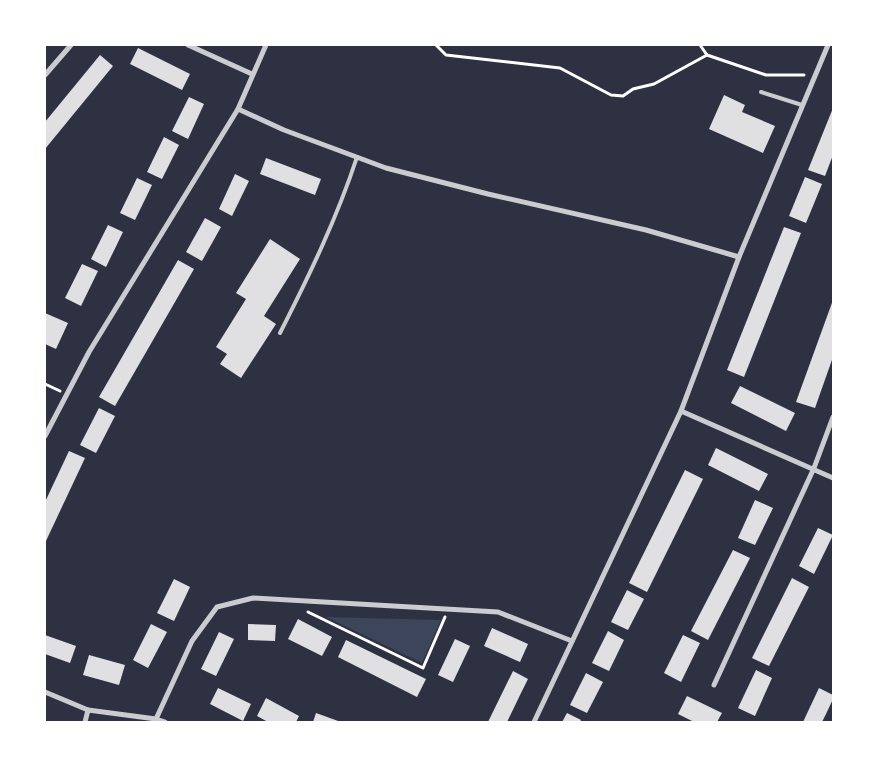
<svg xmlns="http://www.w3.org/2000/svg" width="878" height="767" font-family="'Exo 2',sans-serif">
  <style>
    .green { fill: #3c4559 }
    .building { fill: #e0e0e3 }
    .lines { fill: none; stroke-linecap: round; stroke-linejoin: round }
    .path { stroke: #fff; stroke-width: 3 }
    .service { stroke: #caccd0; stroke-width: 4 }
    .minor { stroke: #caccd0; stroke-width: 5 }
  </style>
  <rect width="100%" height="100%" fill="#2d3142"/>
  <polygon class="green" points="326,617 441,620 422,663"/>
  <g class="building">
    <polygon points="138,48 190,74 182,90 130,64"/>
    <polygon points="100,55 113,66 45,149 45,122"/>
    <polygon points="724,95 745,105 742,112 775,126 763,153 709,129"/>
    <polygon points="189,97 204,104 188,139 172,131"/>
    <polygon points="833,108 833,155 825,176 808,170"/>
    <polygon points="164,137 179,145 162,179 147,172"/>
    <polygon points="266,158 321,179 315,195 260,174"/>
    <polygon points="235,174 249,181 232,216 219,209"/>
    <polygon points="805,177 822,184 806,223 789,216"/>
    <polygon points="137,178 152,185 135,220 120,213"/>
    <polygon points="205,218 221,227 202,261 186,252"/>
    <polygon points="108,225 123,232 106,267 91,259"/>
    <polygon points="784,227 801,233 744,377 727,370"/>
    <polygon points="270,239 300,259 264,316 276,324 241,378 220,364 227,354 216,347 246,299 236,293"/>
    <polygon points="178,260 194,269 115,406 99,397"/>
    <polygon points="82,264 98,271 81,306 65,298"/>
    <polygon points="833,300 833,357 815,408 796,402"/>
    <polygon points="45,313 68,323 56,349 45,344"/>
    <polygon points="740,386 795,413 786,431 731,403"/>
    <polygon points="99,408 115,416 96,453 80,445"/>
    <polygon points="716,448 768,474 759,491 708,465"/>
    <polygon points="69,451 85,458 45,543 45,502"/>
    <polygon points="685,470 703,479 647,592 629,583"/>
    <polygon points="755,500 773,508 755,545 738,538"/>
    <polygon points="818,528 833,535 814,574 799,566"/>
    <polygon points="733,550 750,558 708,640 691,631"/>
    <polygon points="792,578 809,587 769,666 752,658"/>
    <polygon points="174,579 190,587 174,621 157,613"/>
    <polygon points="627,590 644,599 628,630 611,622"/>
    <polygon points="298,619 332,637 322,656 288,639"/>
    <polygon points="151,624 167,632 148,668 133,660"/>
    <polygon points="248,624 276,625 275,641 248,640"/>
    <polygon points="492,628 528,644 520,662 484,646"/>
    <polygon points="608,631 624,640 609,671 592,663"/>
    <polygon points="219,632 234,639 216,676 201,669"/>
    <polygon points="45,635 76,646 70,663 45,654"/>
    <polygon points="683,635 700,643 681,682 664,673"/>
    <polygon points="455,639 470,646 453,682 438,675"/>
    <polygon points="346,640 426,679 417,697 338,657"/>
    <polygon points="89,655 125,665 119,685 83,675"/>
    <polygon points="756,670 772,678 755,716 738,708"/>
    <polygon points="513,671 528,679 521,693 507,722 488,722"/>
    <polygon points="586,673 603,682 587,713 570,705"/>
    <polygon points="218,688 251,704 243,721 210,704"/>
    <polygon points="819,688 833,695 833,699 826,714 822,722 803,722"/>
    <polygon points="687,696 722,713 717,722 694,722 678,714"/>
    <polygon points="266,698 299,716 296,722 268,722 257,716"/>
    <polygon points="316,713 341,722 313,722"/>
    <polygon points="567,713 581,720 580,722 562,722"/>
  </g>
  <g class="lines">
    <g class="path">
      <polyline points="436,45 446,55 560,68 611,95 623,96 633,89 654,84 707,55 766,75 804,75"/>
      <polyline points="700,45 707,55"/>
      <polyline points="45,384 60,391"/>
      <polyline points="308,612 423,668 445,617"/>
    </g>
    <g class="service">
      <polyline points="761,92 802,105"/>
      <path d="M280,333c29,-57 57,-115 77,-176"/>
    </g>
    <g class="minor">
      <polyline points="188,45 252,74"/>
      <polyline points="45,75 71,45"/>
      <polyline points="238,109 284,130 386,168 488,194 646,230 739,257"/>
      <polyline points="681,411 833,478"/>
      <polyline points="45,436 89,352 238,109 266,45"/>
      <polyline points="714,685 814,468 833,417"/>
      <polyline points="45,692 88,710 156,719 165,722"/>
      <polyline points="156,719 192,641 217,607 253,598 498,612 572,641"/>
      <polyline points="85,722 88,710"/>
      <polyline points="534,722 681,411 739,257 828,45"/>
    </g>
  </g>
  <rect width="878" height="767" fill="none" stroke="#ffffff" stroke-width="92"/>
</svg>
